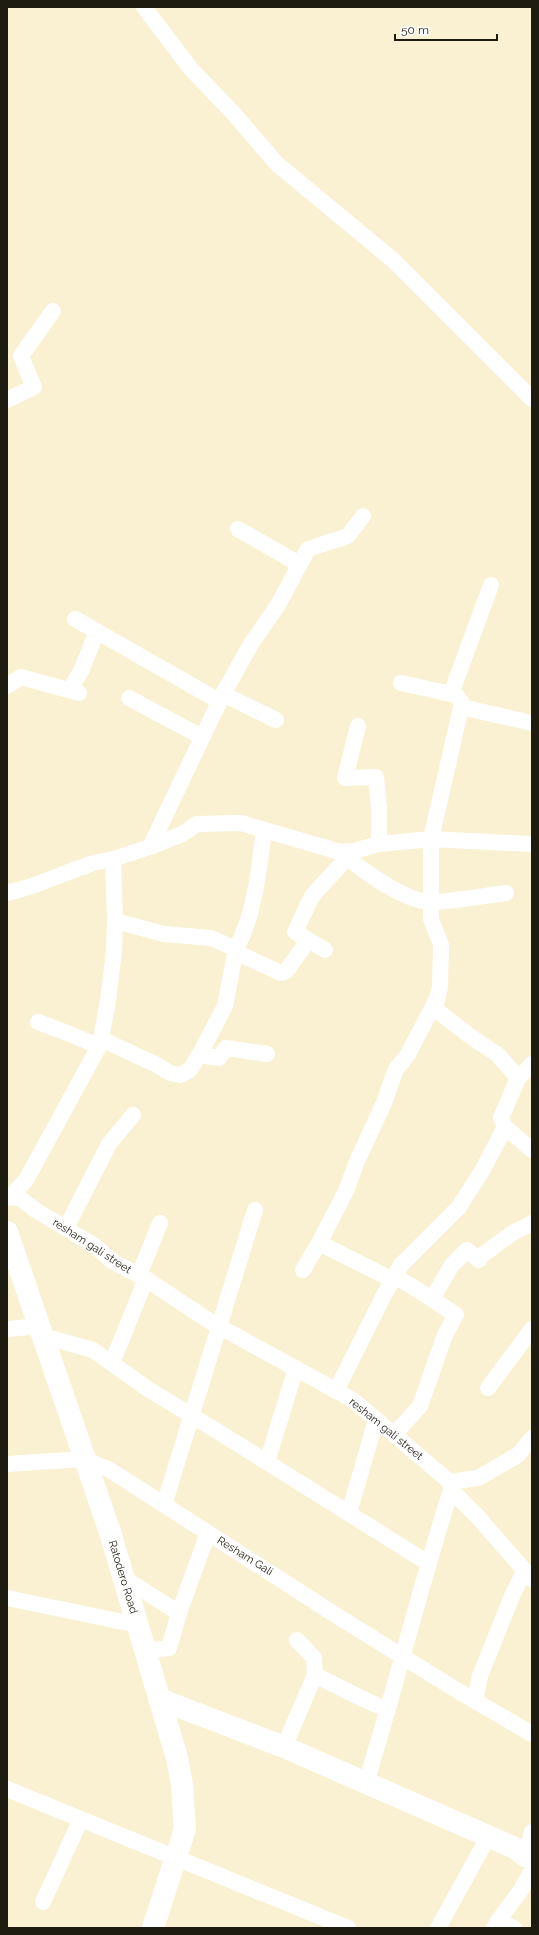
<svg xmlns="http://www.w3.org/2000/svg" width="539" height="1935" font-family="Raleway,sans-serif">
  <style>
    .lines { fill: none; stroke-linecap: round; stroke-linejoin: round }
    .street { stroke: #fff; stroke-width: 16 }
    .secondary { stroke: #fff; stroke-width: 22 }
    .labels { text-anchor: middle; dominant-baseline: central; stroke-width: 4; stroke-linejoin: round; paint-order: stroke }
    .street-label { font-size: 11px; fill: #1e1b10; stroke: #fefefe }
  </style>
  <rect width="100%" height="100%" fill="#faf1d2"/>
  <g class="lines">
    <g class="street">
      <polyline points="144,7 191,69 235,115 277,164 393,260 532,399"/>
      <polyline points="7,400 34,387 21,356 53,311"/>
      <polyline points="238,529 299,564"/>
      <polyline points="75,619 219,701"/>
      <polyline points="401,683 456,695 462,703 431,839 431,919 441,945 440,987 435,1009 470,1036 498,1055 518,1078"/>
      <polyline points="7,686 21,677 79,693"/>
      <polyline points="70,690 82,669 97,631"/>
      <polyline points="223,694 276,720"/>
      <polyline points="451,694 491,585"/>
      <polyline points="129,698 202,737"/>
      <polyline points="461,707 532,723"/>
      <polyline points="358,726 345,778 376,777 379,808 379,844"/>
      <polyline points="150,847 223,694 251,644 278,605 308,549 348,536 363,516"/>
      <path d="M340,852c21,17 66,51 93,50 24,-1 49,-6 73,-9"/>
      <polyline points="7,893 29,887 93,863 113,859 150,847 182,834 197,824 241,823 340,852 354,851 379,844 431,839 532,844"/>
      <path d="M115,921l49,13 47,4 25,11c19,-35 23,-80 28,-119"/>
      <polyline points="325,950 295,932 312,896 347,858"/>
      <polyline points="235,952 281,973 286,971 308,941"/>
      <polyline points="38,1022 70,1034 98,1046"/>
      <polyline points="101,1039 157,1065 170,1073 180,1075 190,1070 202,1050 225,1006 236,949"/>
      <polyline points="199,1055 219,1058 226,1048 267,1054"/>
      <polyline points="532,1064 518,1078 501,1118 505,1127 532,1150"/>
      <path d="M10,1197l11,2 16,12 58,35 17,15 34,18 65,43 142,78 97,82 1,8c-31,97 -55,196 -85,293"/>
      <polyline points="7,1198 10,1197 26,1180 97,1050 101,1039 108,1001 114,951 115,921 113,859"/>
      <polyline points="66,1228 109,1144 133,1115"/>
      <polyline points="319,1243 393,1280"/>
      <polyline points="303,1270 319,1243 346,1191 357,1161 384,1103 396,1069 407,1056 437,999"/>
      <polyline points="139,1275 160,1223"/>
      <polyline points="395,1276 432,1299"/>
      <polyline points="7,1329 40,1326"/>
      <polyline points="43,1336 93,1350 148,1389 217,1431 428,1563"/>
      <polyline points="112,1363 146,1279"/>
      <polyline points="488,1388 532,1329"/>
      <polyline points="336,1391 384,1295 401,1265 459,1207 482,1171 505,1127"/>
      <polyline points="394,1435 420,1406 445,1335 456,1315 432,1299 452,1265 467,1250 479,1260 481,1256 511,1234 532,1223"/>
      <polyline points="267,1462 296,1368"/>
      <polyline points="7,1464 84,1459 110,1470 342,1619 458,1691 532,1734"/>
      <polyline points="450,1482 478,1478 518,1455 532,1438"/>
      <polyline points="451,1490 477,1516 532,1579"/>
      <polyline points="164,1505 255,1210"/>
      <polyline points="349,1513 376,1420"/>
      <polyline points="124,1578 179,1613 208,1533"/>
      <polyline points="7,1598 138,1625"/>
      <polyline points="145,1651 169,1648 179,1613"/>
      <polyline points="315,1675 363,1699 388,1710"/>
      <polyline points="475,1700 480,1676 512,1596 524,1572"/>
      <polyline points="284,1747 315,1675 314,1658 297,1640"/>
      <polyline points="7,1789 348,1928"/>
      <polyline points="525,1856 532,1832"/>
      <polyline points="43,1902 81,1819"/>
      <polyline points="498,1921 521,1890 532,1870"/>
      <polyline points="438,1928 488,1837"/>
      <polyline points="494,1928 498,1921 514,1928"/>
    </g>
    <g class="secondary">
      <polyline points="7,1232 110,1532 177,1758 182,1785 185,1829 153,1928"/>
      <polyline points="159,1699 284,1747 515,1848 525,1856 532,1857"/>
    </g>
  </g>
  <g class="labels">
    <g class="street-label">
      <text transform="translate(92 1246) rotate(33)">resham gali street</text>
      <text transform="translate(386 1429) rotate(39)">resham gali street</text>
      <text transform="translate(245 1556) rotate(32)">Resham Gali</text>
      <text transform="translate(123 1577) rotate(73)">Ratodero Road</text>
    </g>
  </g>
  <rect width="539" height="1935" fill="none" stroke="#1e1b10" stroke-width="16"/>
  <path d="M395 34v6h102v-6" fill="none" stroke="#1e1b10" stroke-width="2"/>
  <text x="401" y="34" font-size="12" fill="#1e1b10" stroke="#fefefe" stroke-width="3" paint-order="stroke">50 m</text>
</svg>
